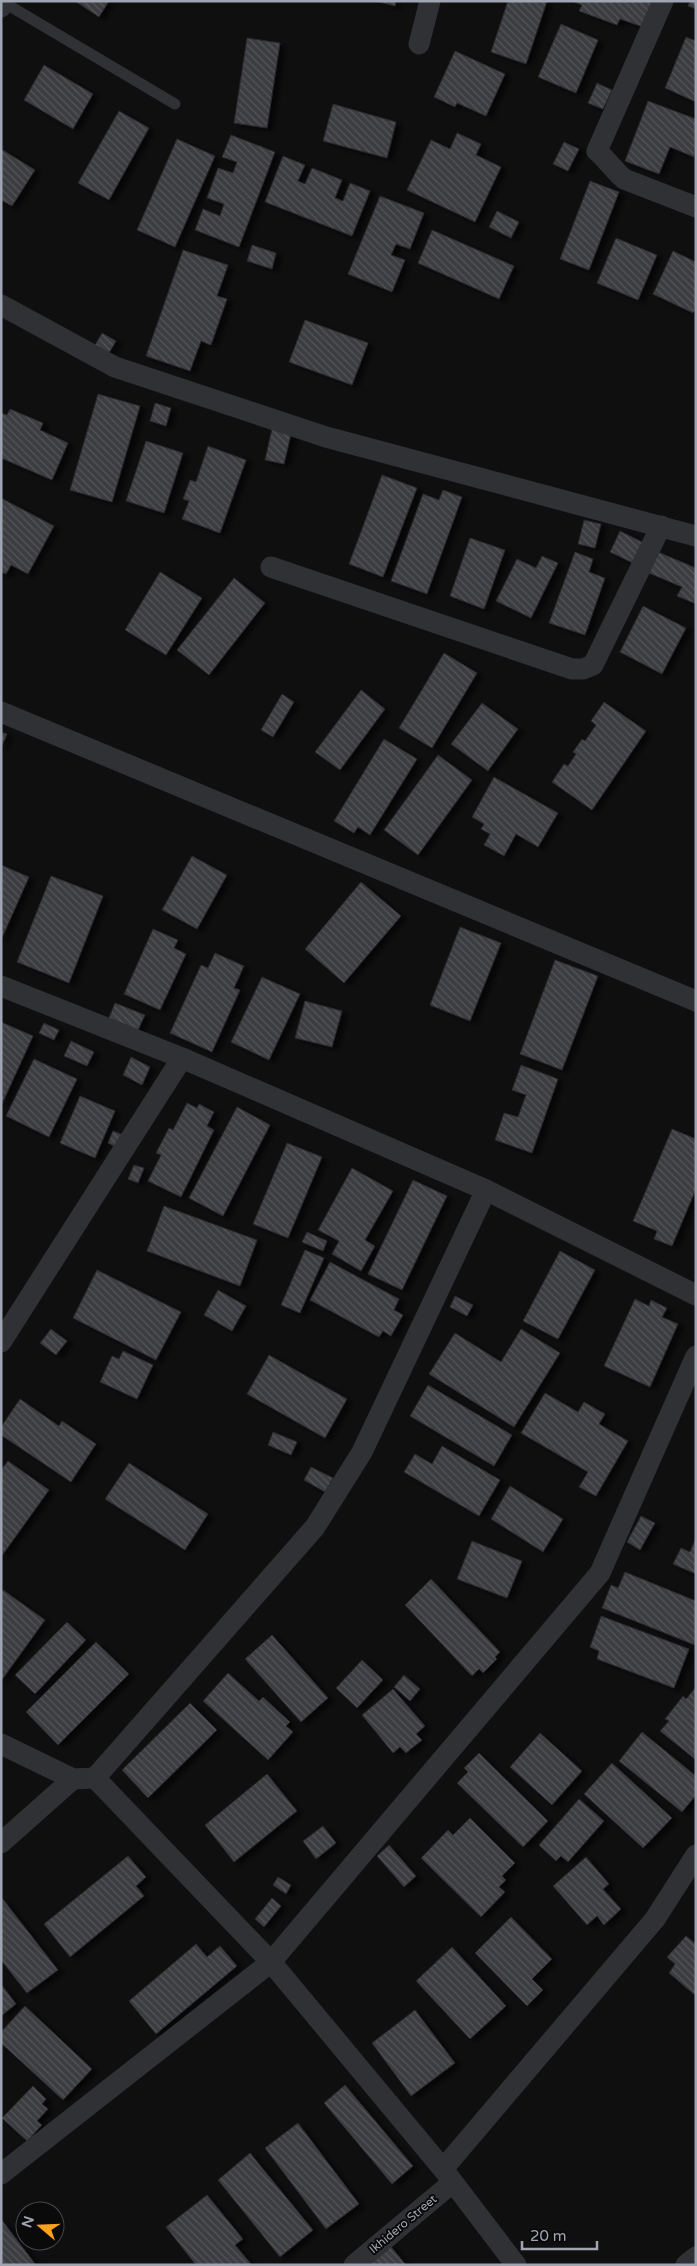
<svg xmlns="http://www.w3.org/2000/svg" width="697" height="2266" font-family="'Varela Round',sans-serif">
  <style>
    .building { fill: url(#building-back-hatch); stroke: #29292c; filter: url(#shadow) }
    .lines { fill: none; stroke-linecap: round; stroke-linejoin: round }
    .lane { stroke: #303135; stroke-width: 11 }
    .street { stroke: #303135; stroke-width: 21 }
    .labels { text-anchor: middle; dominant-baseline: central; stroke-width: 4; stroke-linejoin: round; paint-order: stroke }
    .street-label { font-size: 12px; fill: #9fa6b2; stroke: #0a0a0b }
  </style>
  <defs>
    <pattern id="building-back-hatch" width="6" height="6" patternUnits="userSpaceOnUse" patternTransform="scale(1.25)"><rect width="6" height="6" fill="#3b3c40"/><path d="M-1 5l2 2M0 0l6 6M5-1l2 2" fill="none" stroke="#545559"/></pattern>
    <filter id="shadow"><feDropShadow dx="5.5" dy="3" stdDeviation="2.5" flood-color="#0009"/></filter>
  </defs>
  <rect width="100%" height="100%" fill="#0f0f10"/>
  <g class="building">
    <polygon points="75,1 109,1 99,17"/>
    <polygon points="375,1 396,1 395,6"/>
    <polygon points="508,1 547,1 526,64 491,52"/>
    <polygon points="572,1 655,1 646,28 620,19 617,25 579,11 582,5"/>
    <polygon points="690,1 696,1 696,9 688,6"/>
    <polygon points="561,24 598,40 576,93 538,77"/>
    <polygon points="686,37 696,41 696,102 665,88"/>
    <polygon points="247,38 280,43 267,128 234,123"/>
    <polygon points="455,51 505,74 486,116 457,103 455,107 434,97"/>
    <polygon points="44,65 93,94 73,129 24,100"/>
    <polygon points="597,83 612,90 603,109 588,103"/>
    <polygon points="648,101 696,119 694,157 670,147 659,174 625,161"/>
    <polygon points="333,104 396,122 387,158 323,141"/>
    <polygon points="119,111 149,128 109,200 78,183"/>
    <polygon points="457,133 481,144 476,155 501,167 475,222 407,190 431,140 450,149"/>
    <polygon points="231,135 275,152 239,247 195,230 203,209 220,216 224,204 207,198 218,168 233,173 237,162 222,157"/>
    <polygon points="177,139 215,156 175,247 137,230"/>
    <polygon points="564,142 579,149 568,171 553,164"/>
    <polygon points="1,149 35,170 12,206 1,200"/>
    <polygon points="283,156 305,165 298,181 305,184 312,168 342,180 335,198 343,201 350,183 370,191 352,236 265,202"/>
    <polygon points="590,181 619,192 589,270 560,259"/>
    <polygon points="380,196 424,213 410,249 396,244 391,255 405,260 392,292 348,274"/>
    <polygon points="497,211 519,222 511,238 489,227"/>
    <polygon points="432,230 514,266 499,299 418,263"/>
    <polygon points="616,238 657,255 638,300 597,283"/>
    <polygon points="252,245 276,253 272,269 247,261"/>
    <polygon points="183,250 228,265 217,296 227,299 211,345 201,341 190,371 146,356"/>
    <polygon points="673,251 696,262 696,309 693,313 653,294"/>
    <polygon points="305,320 368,343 352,385 289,362"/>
    <polygon points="102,333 116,341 108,355 94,347"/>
    <polygon points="98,394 140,406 112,502 70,490"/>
    <polygon points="155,403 171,408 166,426 150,421"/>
    <polygon points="10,409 43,423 40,430 68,443 52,480 1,458 1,413 7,415"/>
    <polygon points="272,429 291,434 284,464 265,460"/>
    <polygon points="146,441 183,453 164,513 126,501"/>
    <polygon points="208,446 246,460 220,533 182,519 189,501 183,499 190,480 196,482"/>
    <polygon points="382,475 417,488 383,577 349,564"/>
    <polygon points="443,490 462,497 427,594 391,581 423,494 439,500"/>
    <polygon points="1,498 54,526 28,574 11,565 6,574 1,572"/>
    <polygon points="584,520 601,524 595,548 578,544"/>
    <polygon points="620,531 644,543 633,563 610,552"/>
    <polygon points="470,538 505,550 484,609 450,596"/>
    <polygon points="575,552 593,559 589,572 605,578 585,635 549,623"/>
    <polygon points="658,552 696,568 696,604 677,596 682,587 649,573"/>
    <polygon points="542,556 558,563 531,618 496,601 517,559 536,568"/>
    <polygon points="160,572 202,598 166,655 125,630"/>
    <polygon points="234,578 265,603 209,675 177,650"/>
    <polygon points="643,606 686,628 662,674 620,652"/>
    <polygon points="444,653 477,673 432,748 399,728"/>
    <polygon points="361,690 385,709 340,770 315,752"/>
    <polygon points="282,694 294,702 273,737 261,730"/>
    <polygon points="604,702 646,731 592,810 552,782 564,764 568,766 576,754 573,752 582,739 585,741 596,725 591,721"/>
    <polygon points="482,703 518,729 488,771 451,744"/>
    <polygon points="1,732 7,734 1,748"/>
    <polygon points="384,739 417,759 370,835 358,827 354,833 334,821"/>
    <polygon points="438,755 472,780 418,855 384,830"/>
    <polygon points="494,777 558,813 538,847 516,834 504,856 484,845 490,834 481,829 484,824 472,817"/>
    <polygon points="192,856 227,875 197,929 162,910"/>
    <polygon points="1,865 29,877 1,940"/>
    <polygon points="51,876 103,896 69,983 17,962"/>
    <polygon points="361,882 401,916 344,983 305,949"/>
    <polygon points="460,927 501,943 470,1021 430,1005"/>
    <polygon points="153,929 178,940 174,948 186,954 160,1010 124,994"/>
    <polygon points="215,953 244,966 234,988 240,990 212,1052 170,1033 201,965 208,968"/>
    <polygon points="555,960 598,976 562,1070 520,1054"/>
    <polygon points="262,977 300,994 269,1060 231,1042"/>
    <polygon points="305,1001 342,1011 332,1047 295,1038"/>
    <polygon points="115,1003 145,1015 138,1030 109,1018"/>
    <polygon points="1,1022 33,1036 1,1106"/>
    <polygon points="44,1023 59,1030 54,1040 39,1033"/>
    <polygon points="71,1041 94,1052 87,1066 64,1056"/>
    <polygon points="131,1057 150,1067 142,1085 123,1075"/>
    <polygon points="34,1059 77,1079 49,1137 6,1116"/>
    <polygon points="521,1065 558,1079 532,1153 495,1140 504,1113 518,1117 526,1095 512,1090"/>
    <polygon points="80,1096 115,1111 95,1158 60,1143"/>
    <polygon points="187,1103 197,1108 199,1104 214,1112 207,1126 214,1130 181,1197 148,1181 161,1155 156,1153 169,1128 173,1130"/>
    <polygon points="237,1107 270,1125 223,1216 189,1198"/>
    <polygon points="672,1129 696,1139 696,1189 672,1246 654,1239 657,1231 633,1221"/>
    <polygon points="113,1131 126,1136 120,1149 108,1143"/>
    <polygon points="287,1143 322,1157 288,1238 253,1224"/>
    <polygon points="134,1165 144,1168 138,1183 128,1179"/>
    <polygon points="352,1168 393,1191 365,1240 375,1246 361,1271 332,1254 339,1241 318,1230"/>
    <polygon points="413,1180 447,1196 402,1290 368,1274"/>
    <polygon points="164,1206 257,1240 240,1286 147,1251"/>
    <polygon points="307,1232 327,1241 323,1251 302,1242"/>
    <polygon points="305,1250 324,1258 300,1313 281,1305"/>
    <polygon points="560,1251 595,1270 558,1339 523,1321"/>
    <polygon points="330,1262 399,1299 394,1310 403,1315 391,1336 383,1331 379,1337 310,1300"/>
    <polygon points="97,1270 181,1312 156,1360 73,1318"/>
    <polygon points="218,1290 246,1306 232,1331 204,1315"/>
    <polygon points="455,1296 473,1305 467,1316 450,1307"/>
    <polygon points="635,1299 649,1306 651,1300 667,1308 662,1317 678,1324 650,1387 604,1366"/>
    <polygon points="51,1329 67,1341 56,1355 40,1343"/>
    <polygon points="521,1329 560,1353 514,1427 429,1374 455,1333 501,1362"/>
    <polygon points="123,1351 153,1365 137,1399 100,1382 112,1356 119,1359"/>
    <polygon points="269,1355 347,1399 325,1438 247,1394"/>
    <polygon points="428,1385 512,1435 494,1466 410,1416"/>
    <polygon points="545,1393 578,1412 584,1402 605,1414 599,1424 628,1441 596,1496 579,1487 588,1472 521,1433"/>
    <polygon points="20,1399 59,1426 62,1421 96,1444 71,1482 1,1435 1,1427"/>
    <polygon points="273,1432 297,1442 291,1455 268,1445"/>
    <polygon points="442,1446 500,1480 479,1516 404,1472 415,1454 432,1464"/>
    <polygon points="8,1461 49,1490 1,1557 1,1470"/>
    <polygon points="129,1463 208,1514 185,1550 105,1499"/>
    <polygon points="311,1467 333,1478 325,1492 304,1480"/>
    <polygon points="510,1486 563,1519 543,1552 491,1519"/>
    <polygon points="641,1516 655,1523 640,1550 627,1542"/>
    <polygon points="695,1540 696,1540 696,1574 673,1564 681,1548 690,1552"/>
    <polygon points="472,1541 522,1561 507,1598 457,1579"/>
    <polygon points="625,1572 696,1601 695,1645 602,1608 611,1585 618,1588"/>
    <polygon points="431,1579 500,1652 495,1657 497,1659 483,1673 479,1669 472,1676 405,1605"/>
    <polygon points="3,1590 45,1620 1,1681 1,1593"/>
    <polygon points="601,1616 689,1649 674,1688 597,1659 599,1651 590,1647"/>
    <polygon points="67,1622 86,1640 35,1694 15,1675"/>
    <polygon points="272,1635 328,1698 301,1722 245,1659"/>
    <polygon points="96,1642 129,1674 58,1745 26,1712"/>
    <polygon points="362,1660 383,1680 357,1708 336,1688"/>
    <polygon points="228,1673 259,1701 263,1697 290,1722 286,1726 293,1732 268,1760 203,1701"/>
    <polygon points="404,1675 420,1689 410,1701 394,1687"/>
    <polygon points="696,1687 696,1760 660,1731 669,1721 665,1719 683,1696 686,1699"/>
    <polygon points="393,1689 425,1726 416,1734 422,1740 406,1753 400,1747 393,1753 362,1715"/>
    <polygon points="190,1703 217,1730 148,1798 122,1770"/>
    <polygon points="642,1732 696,1776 696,1795 682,1812 619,1761"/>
    <polygon points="540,1733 582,1771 552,1805 510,1767"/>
    <polygon points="479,1753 548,1821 523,1847 457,1783 468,1772 464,1768"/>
    <polygon points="612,1763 672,1818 643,1848 584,1794"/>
    <polygon points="267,1774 297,1811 234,1862 205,1825"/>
    <polygon points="579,1799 604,1821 568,1862 561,1856 556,1861 539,1845"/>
    <polygon points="470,1818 515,1863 502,1876 506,1880 499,1887 505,1892 481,1917 421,1858 448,1830 453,1835"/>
    <polygon points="323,1826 336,1843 316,1859 303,1841"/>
    <polygon points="389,1845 416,1876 404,1887 377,1856"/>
    <polygon points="128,1856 146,1877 136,1886 144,1896 70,1957 44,1924"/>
    <polygon points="586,1857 609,1884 603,1889 621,1909 604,1925 597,1916 587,1925 553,1886"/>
    <polygon points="278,1877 291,1885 286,1894 273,1885"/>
    <polygon points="2,1898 58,1970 27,1993 1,1960"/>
    <polygon points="272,1898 281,1906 264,1927 255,1919"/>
    <polygon points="511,1917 552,1959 532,1979 543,1990 527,2006 475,1953"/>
    <polygon points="686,1936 696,1944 696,1996 669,1973 675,1964 667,1957"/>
    <polygon points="196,1944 207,1957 220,1946 237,1966 156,2034 129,2001"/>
    <polygon points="452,1947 506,2006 470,2039 416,1981"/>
    <polygon points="1,1984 16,2004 1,2016"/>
    <polygon points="25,2006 92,2069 63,2100 1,2043 1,2032"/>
    <polygon points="415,2010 455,2063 411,2096 372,2043"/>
    <polygon points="345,2085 413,2166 392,2184 324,2103"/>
    <polygon points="33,2086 46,2099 42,2104 48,2109 37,2121 42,2125 27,2141 2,2118"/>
    <polygon points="298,2123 359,2204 326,2229 265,2148"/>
    <polygon points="250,2153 313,2230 280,2257 218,2180"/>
    <polygon points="207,2195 243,2239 235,2245 252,2265 196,2265 166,2227"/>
    <polygon points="1,2219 36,2265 1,2265"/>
    <polygon points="388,2243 406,2265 362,2265"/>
  </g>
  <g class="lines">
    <polyline class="lane" points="3,2 175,104"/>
    <g class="street">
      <path d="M663,1l-66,150c10,9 17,19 27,28l72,28"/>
      <polyline points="1,7 4,1"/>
      <polyline points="419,44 430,1"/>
      <polyline points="1,305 115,367 326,437 696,536"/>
      <polyline points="271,567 572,669 583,669 593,665 661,526"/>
      <polyline points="1,712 696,1001"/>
      <polyline points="1,986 182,1058 486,1190 696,1295"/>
      <polyline points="1,1342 182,1058"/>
      <polyline points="1,1744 73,1779 95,1778 271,1962 443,2169 516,2265"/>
      <polyline points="95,1778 315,1527 362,1452 486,1190"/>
      <polyline points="1,1843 73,1779"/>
      <polyline points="443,2169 655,1919 696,1855"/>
      <polyline points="1,2174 271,1962 600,1573 696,1356"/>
      <polyline points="354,2265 452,2183"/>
      <polyline points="686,2265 696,2257"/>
    </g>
  </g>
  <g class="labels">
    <g class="street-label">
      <text transform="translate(403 2224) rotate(-40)">Ikhidero Street</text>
    </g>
  </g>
  <rect width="697" height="2266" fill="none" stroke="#9fa6b2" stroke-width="5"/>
  <g transform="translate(40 2226) rotate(289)"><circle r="24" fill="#0a0a0b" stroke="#46484e"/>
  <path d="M0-4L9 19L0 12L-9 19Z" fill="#fca11b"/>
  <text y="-8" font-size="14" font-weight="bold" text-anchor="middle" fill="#9fa6b2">N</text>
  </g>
  <path d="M522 2241v8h75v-8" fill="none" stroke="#9fa6b2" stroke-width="2.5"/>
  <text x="530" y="2241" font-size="15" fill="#9fa6b2" stroke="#0a0a0b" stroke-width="4" paint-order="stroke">20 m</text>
</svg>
